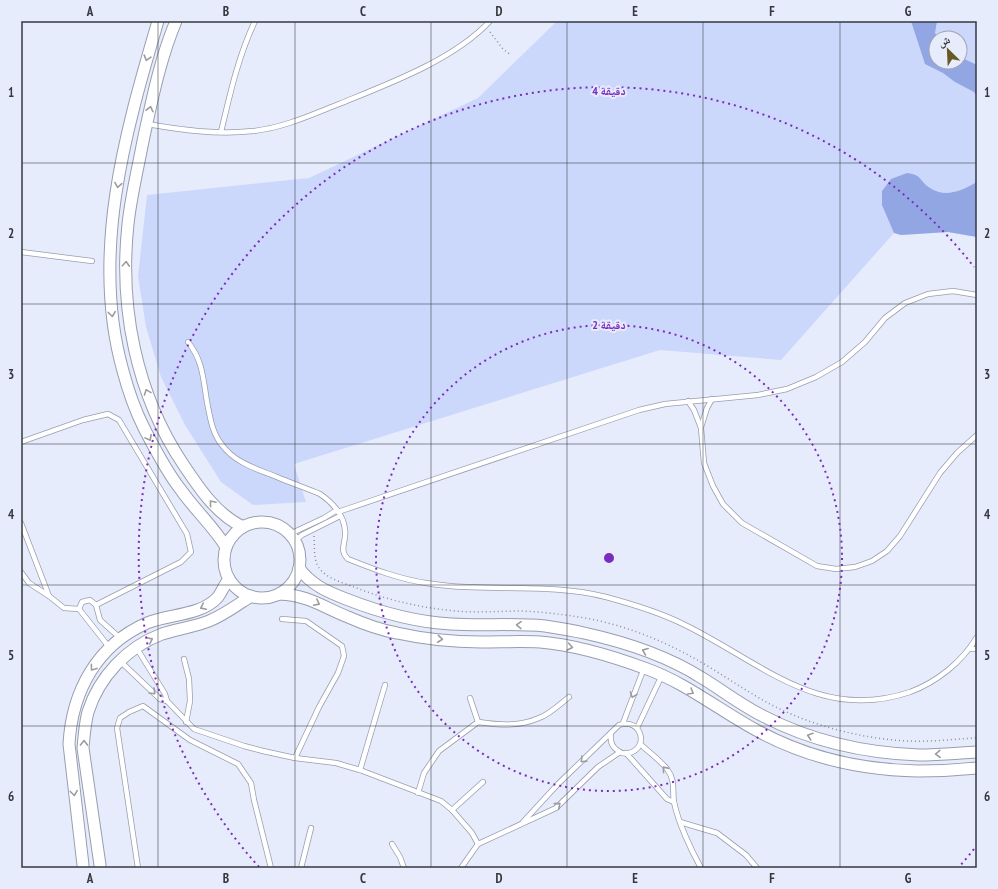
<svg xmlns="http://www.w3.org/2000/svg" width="998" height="889" font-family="'PT Sans Narrow','Noto Naskh Arabic',sans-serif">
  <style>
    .green { fill: #ccd7fc; fill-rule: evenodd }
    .water { fill: #93a6e4 }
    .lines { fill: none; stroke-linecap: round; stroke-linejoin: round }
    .service-casing { stroke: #989eb0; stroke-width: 6 }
    .tertiary-casing { stroke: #989eb0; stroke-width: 13 }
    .path { stroke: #8a8e9a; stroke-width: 1.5; stroke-dasharray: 1 3; stroke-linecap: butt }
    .service { stroke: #fff; stroke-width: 4.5 }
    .tertiary { stroke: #fff; stroke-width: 11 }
    .oneway { stroke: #9a9c9f }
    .grid { fill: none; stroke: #35383f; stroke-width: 1; stroke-opacity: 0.55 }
    .ring { fill: none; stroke: #7b2cbf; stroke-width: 2; stroke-dasharray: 2 4 }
    .centre { fill: #7b2cbf; stroke: #e7ecfc; stroke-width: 2 }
    .ring-label { font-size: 12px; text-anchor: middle; font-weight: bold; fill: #7b2cbf; stroke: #e7ecfc; stroke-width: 4; stroke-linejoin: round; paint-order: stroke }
    .neatline { fill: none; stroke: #35383f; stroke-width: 1.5 }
    .grid-label { font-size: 13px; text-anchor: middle; font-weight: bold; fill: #35383f }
  </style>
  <rect width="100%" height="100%" fill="#e7ecfc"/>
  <path class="green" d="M557,21h420v216l-29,-5 -47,3 -7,-2 -113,127 -121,-10 -366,114 12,38 -53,3 -32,-23 -36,-57 -24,-48 -15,-50 -8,-51 9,-81 162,-17 169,-80zM936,38h24v24h-24z"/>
  <g class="water">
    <polygon points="911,21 937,21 935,33 938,38 936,38 936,62 960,62 960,57 977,65 977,97 974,92 955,82 943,73 925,64"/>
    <path d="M907,173c16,2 12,8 23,15 15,10 31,3 45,-5l2,-9v63l-29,-5 -47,3 -7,-2 -12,-28v-14l9,-12z"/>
  </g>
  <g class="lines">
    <g class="service-casing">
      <g id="service">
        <path d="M147,124c35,6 70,11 106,7 30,-3 58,-16 86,-27 49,-20 115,-44 151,-83"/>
        <path d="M221,132c9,-38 17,-75 34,-111"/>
        <polyline points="21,252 92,261"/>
        <path d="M188,342c15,19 15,36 19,60 3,15 5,31 15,43 13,18 35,24 55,32 14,6 29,11 43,17 12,8 24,21 25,36 2,11 -7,20 3,29 25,10 51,20 78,24 60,10 121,-1 180,14 26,7 53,15 77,27 77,37 135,99 227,68 27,-10 52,-30 67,-55"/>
        <polyline points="688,401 694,410 701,428 704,463 713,486 723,504 742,523 817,566 836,569 855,567 872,561 887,551 900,536 940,473 957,453 977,435"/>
        <polyline points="701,427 707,408 712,399"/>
        <polyline points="21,442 83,420 108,414 119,420 187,534 191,552 181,562 96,605"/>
        <polyline points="338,512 639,410 665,404 758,395 787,389 816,377 842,362 865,342 885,318 905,303 928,294 953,291 977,295"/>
        <polyline points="21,523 49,596"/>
        <polyline points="290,534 324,518 337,510"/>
        <polyline points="295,541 302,535 340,516"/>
        <polyline points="21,572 29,583 49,596 64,608 79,609 109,647"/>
        <polyline points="79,609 82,602 90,600 96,605 100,620 120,638"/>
        <polyline points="282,619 306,621 342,646 344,656 338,673 319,707 295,758"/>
        <polyline points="136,647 165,694 167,701"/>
        <polyline points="970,649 977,649"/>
        <polyline points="184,659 189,679 190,701 186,722"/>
        <polyline points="120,661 160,699 167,701 194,729 244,746 263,751 295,758 336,763 360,770 441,801 452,810 472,833 478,844"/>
        <path d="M478,722c21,3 40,5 61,-4 11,-4 21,-14 30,-21"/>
        <polyline points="623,723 644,668"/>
        <polyline points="637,728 662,675"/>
        <path d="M640,744c9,8 20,16 27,25 9,12 5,22 7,33 4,20 17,48 27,66"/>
        <polyline points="626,753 667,799 674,802"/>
        <polyline points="360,770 385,685"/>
        <polyline points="418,793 424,773 439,751 478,722 470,698"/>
        <polyline points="452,810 483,782"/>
        <path d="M523,822l35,-38 61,-59c22,-8 31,23 10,28 -4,1 -9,0 -12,-3 -6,-4 -7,-10 -6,-17"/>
        <polyline points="680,822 717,833 746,855 757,868"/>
        <polyline points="392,844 400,857 404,868"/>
        <polyline points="138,868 117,728 120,718 129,712 143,706 190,740 238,764 251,783 254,800 271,868"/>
        <polyline points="301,868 311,828"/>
        <polyline points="461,868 478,844 556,808 598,767 620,752"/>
      </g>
    </g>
    <g class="tertiary-casing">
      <g id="tertiary">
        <path d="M158,21c-33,112 -68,234 -35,350 5,19 12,39 21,57 11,21 22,43 37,62 14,20 32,36 45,57"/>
        <path d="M176,21c-16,38 -24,79 -33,120 -5,27 -12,55 -15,83 -9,83 8,170 55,240 16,24 33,50 60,63"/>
        <circle cx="262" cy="560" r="38"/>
        <path d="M299,568c12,17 29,24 47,31 33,13 70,23 105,25 31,2 63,-1 94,2 13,2 26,4 39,7 41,9 82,22 118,45 20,12 39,27 61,38 48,25 102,37 156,39 20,0 39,-2 58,-3"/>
        <path d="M279,594c29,1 44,13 69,23 16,7 32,13 49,16 27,6 56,9 84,9 20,0 39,-1 59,0 37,3 72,14 107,27 39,14 72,41 109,61 49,27 106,40 162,41 20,0 39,-1 59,-3"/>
        <path d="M83,865l-14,-121c3,-53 28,-99 78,-121 22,-9 54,-7 71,-26 4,-6 7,-13 11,-18"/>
        <path d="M100,865l-17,-117c1,-12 2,-25 5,-36 11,-35 39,-65 74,-78 15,-5 32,-7 47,-13 15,-6 28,-16 42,-25"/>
      </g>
    </g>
    <g class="path">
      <polyline points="490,32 503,49 511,55"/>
      <path d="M314,536c1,11 -1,23 5,32 7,10 24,15 35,19 33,13 67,21 102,24 22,2 44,0 66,0 23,1 46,4 69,8 34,7 68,20 99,37 26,14 51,32 78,47 41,22 94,36 140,38 23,1 46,-2 69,-3"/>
    </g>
    <use href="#service" class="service"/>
    <use href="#tertiary" class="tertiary"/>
  </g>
  <defs><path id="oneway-chevron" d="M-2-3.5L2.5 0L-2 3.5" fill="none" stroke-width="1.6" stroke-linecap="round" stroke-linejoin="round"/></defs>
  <g class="oneway">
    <use href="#oneway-chevron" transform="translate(147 58) rotate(106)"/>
    <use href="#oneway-chevron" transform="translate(150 109) rotate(-77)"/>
    <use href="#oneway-chevron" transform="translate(118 185) rotate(99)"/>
    <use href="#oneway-chevron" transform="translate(126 264) rotate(-87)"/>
    <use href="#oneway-chevron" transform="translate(112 314) rotate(83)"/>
    <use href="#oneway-chevron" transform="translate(147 392) rotate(-110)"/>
    <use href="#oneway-chevron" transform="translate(149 438) rotate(62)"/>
    <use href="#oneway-chevron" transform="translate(212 503) rotate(-130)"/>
    <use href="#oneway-chevron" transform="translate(317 603) rotate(27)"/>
    <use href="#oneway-chevron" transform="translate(203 607) rotate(154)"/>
    <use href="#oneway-chevron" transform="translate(519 625) rotate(-179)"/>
    <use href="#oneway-chevron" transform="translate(440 639) rotate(6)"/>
    <use href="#oneway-chevron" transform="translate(150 640) rotate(-27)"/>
    <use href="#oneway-chevron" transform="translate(570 647) rotate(11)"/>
    <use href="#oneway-chevron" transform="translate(645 651) rotate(-158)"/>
    <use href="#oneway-chevron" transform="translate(93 668) rotate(126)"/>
    <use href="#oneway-chevron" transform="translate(153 692) rotate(45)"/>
    <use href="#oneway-chevron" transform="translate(691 692) rotate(30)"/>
    <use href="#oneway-chevron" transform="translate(633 695) rotate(110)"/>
    <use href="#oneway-chevron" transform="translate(810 736) rotate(-162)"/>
    <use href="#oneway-chevron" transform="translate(84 743) rotate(-89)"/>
    <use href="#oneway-chevron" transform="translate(938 754) rotate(178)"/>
    <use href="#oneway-chevron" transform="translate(583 760) rotate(136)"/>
    <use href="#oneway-chevron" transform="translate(665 769) rotate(-129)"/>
    <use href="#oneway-chevron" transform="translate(74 793) rotate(83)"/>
    <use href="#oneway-chevron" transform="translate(558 805) rotate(-40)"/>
  </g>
  <path class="grid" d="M158,21v847M295,21v847M431,21v847M567,21v847M703,21v847M840,21v847M21,163h956M21,304h956M21,444h956M21,585h956M21,726h956"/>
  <g class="ring">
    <circle cx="609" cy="558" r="233"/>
    <path d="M974 849A467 467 0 0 1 959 867M259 867A467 467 0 1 1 974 267"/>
  </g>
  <circle cx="609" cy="558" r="6" class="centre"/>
  <g class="ring-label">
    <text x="609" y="95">4 دقيقة</text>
    <text x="609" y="329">2 دقيقة</text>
  </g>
  <rect width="998" height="889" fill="none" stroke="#e7ecfc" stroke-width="44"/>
  <g transform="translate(948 50) rotate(336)"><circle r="19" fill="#e7ecfc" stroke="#a0a4b0"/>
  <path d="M0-3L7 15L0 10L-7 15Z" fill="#685825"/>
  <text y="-6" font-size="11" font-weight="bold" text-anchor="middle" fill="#35383f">ش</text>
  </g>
  <rect x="22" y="22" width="954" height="845" class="neatline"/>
  <g class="grid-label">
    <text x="90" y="16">A</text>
    <text x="226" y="16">B</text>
    <text x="363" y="16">C</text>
    <text x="499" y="16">D</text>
    <text x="635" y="16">E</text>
    <text x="772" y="16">F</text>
    <text x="908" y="16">G</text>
    <text x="11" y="97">1</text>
    <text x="987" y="97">1</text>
    <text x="11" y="238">2</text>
    <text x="987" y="238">2</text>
    <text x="11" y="379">3</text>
    <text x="987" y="379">3</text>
    <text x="11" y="519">4</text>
    <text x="987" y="519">4</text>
    <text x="11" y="660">5</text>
    <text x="987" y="660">5</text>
    <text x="11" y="801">6</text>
    <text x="987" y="801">6</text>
    <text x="90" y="883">A</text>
    <text x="226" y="883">B</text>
    <text x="363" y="883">C</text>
    <text x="499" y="883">D</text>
    <text x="635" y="883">E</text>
    <text x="772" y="883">F</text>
    <text x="908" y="883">G</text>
  </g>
</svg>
